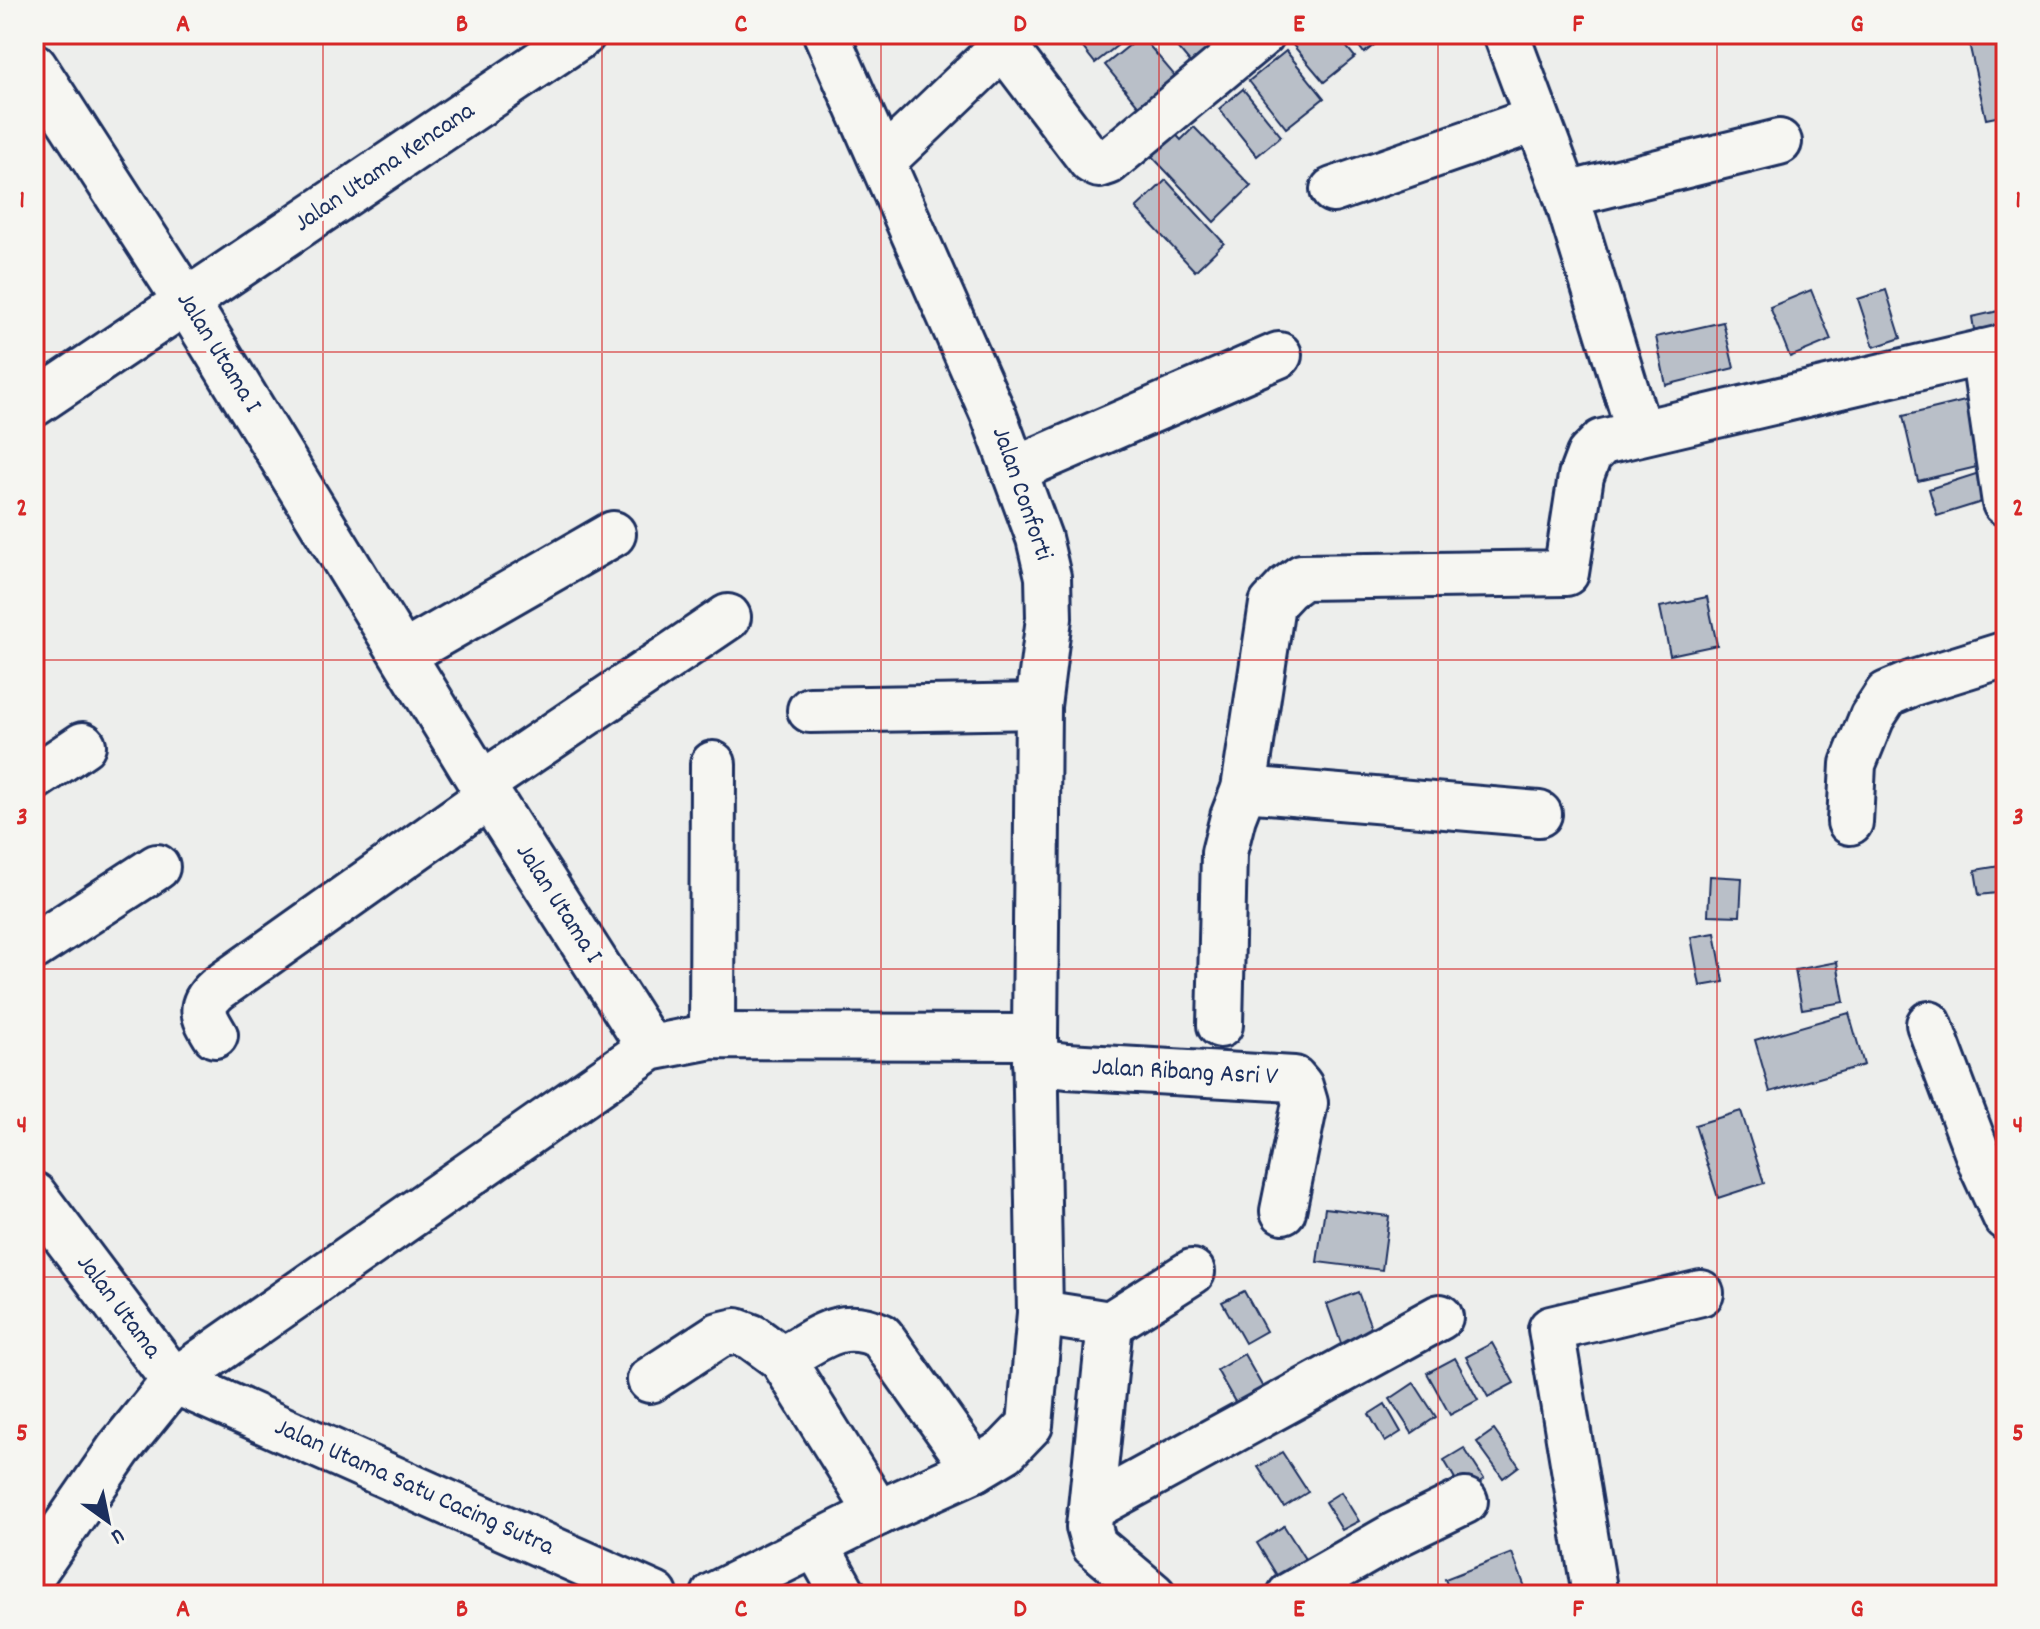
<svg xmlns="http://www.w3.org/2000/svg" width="2040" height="1629" font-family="Dekko,sans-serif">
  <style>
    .building { fill: #b9bfc8; stroke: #1b2f5e; stroke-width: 2 }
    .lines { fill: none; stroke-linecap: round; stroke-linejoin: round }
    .minor-casing { stroke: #1b2f5e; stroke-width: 50 }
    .minor { stroke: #f6f6f2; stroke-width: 44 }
    .grid { fill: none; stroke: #d62828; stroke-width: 2; stroke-opacity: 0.55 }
    .labels { text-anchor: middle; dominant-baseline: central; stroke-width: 8; stroke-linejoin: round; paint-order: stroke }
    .street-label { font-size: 26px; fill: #1b2f5e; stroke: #f6f6f2 }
    .neatline { fill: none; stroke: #d62828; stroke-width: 3 }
    .grid-label { font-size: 26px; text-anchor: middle; font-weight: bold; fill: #d62828 }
  </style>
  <rect width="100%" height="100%" fill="#edeeec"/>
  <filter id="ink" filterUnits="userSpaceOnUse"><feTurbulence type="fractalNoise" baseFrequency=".0125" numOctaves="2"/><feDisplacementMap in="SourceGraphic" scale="16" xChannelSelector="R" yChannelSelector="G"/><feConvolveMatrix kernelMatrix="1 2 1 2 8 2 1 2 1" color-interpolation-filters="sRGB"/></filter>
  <g filter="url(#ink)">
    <g class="building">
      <polygon points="1072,34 1132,34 1095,63"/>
      <polygon points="1166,34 1219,34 1228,45 1196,70"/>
      <polygon points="1305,34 1336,34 1355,57 1324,82 1292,44"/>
      <polygon points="1350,34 1388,34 1364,53"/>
      <polygon points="1967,34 2006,34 2006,115 1986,119"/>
      <polygon points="1141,36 1182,84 1145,114 1105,65"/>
      <polygon points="1286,51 1324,98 1286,128 1249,81"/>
      <polygon points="1243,89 1281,136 1257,156 1219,109"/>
      <polygon points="1169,127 1181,140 1194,127 1251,186 1214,222 1145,149"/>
      <polygon points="1166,180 1224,243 1195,271 1136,208"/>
      <polygon points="1811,290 1831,340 1790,357 1770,307"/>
      <polygon points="1886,290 1901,338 1874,347 1858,299"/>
      <polygon points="2003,310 2006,328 1977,348 1972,317"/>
      <polygon points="1723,322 1734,368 1666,385 1656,337"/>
      <polygon points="1969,400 1985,465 1918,481 1903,416"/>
      <polygon points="1979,473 1988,500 1937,516 1929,489"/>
      <polygon points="1707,597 1717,645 1670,655 1660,607"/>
      <polygon points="2006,865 2006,892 1979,895 1975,870"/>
      <polygon points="1710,876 1742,878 1740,916 1708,915"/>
      <polygon points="1715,933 1724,982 1700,986 1691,937"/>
      <polygon points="1837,962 1844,1002 1802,1009 1795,970"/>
      <polygon points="1849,1013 1864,1065 1770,1092 1755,1040"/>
      <polygon points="1741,1111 1764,1183 1718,1198 1695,1125"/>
      <polygon points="1325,1208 1389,1216 1382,1270 1317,1262"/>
      <polygon points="1244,1291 1266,1331 1245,1343 1222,1302"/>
      <polygon points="1358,1292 1379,1349 1347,1360 1327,1304"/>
      <polygon points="1492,1343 1514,1383 1488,1397 1466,1357"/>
      <polygon points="1244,1354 1270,1400 1243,1416 1217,1370"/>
      <polygon points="1455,1358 1478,1400 1450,1415 1427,1373"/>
      <polygon points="1414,1383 1436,1417 1412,1433 1390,1399"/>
      <polygon points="1385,1404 1401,1432 1385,1442 1369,1414"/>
      <polygon points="1494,1430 1519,1466 1503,1478 1477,1442"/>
      <polygon points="1464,1448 1484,1479 1463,1492 1444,1460"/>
      <polygon points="1282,1452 1308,1492 1284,1507 1258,1467"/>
      <polygon points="1341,1492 1359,1521 1342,1530 1325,1502"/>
      <polygon points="1284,1526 1317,1578 1289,1595 1257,1543"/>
      <polygon points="1512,1553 1528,1595 1451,1595 1445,1579"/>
    </g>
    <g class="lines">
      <g class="minor-casing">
        <g id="minor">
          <polyline points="1506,34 1566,195 1639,432"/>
          <polyline points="1003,45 1091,161 1099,165 1108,162 1262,34"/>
          <polyline points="34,66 186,301 489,796 650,1048"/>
          <polyline points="883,161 1016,34"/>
          <polyline points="1333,190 1537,119"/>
          <polyline points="1566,195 1779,142"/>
          <polyline points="1983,352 2005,503"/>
          <polyline points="34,404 583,34"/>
          <polyline points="1014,470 1279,355"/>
          <polyline points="404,654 613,534"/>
          <polyline points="810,710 1038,706"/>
          <polyline points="34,778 83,745"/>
          <polyline points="482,784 728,617"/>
          <polyline points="1244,789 1539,814"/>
          <polyline points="1850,822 1853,764 1872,717 1887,694 1913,683 2006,654"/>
          <polyline points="34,947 157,867"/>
          <polyline points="1929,1024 1983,1168 2006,1218"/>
          <polyline points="1220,1025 1224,853 1233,817 1244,789 1272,604 1287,588 1302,577 1566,573 1581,476 1589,455 1602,442 2006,347"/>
          <path d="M215,1035c-12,-20 -17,-29 2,-46l272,-193"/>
          <polyline points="712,1036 713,764"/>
          <polyline points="1035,1062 1067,1066 1294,1079 1300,1086 1305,1103 1283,1211"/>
          <polyline points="34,1195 174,1381 655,1595"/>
          <polyline points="1040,1313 1110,1324"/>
          <polyline points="1110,1324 1089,1527 1094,1545 1153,1595"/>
          <polyline points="1110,1324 1192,1272"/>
          <path d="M782,1359c37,-20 57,-42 99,-23l94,133"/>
          <polyline points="650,1380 719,1335 736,1331 752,1337 782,1359 878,1513"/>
          <polyline points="1093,1507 1440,1317"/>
          <polyline points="816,1545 844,1595"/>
          <polyline points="34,1572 119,1449 174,1381 650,1048 712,1036 1035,1037"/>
          <polyline points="714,1595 878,1513 975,1469 1005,1451 1030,1425 1040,1313 1035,1037 1038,706 1049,618 1048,577 1039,538 994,416 826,34"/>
          <polyline points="1290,1595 1395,1535 1465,1501"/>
          <polyline points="1595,1595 1551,1329 1701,1293"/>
        </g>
      </g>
      <use href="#minor" class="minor"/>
    </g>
  </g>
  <path class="grid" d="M323,34v1561M602,34v1561M881,34v1561M1159,34v1561M1438,34v1561M1717,34v1561M34,352h1972M34,660h1972M34,969h1972M34,1277h1972"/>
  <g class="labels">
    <g class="street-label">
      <text transform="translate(385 168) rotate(-34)">Jalan Utama Kencana</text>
      <text transform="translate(218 353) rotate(58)">Jalan Utama I</text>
      <text transform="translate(1021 494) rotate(71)">Jalan Conforti</text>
      <text transform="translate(558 904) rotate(57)">Jalan Utama I</text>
      <text transform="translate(1185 1073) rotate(3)">Jalan Ribang Asri V</text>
      <text transform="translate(118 1307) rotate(53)">Jalan Utama</text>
      <text transform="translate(414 1488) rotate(24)">Jalan Utama Satu Cacing Sutra</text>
    </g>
  </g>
  <rect width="2040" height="1629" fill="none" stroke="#f6f6f2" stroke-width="88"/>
  <g transform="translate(108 1521) rotate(147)" stroke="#f6f6f2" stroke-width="6" paint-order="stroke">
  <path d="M0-6L14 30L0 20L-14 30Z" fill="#1b2f5e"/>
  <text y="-12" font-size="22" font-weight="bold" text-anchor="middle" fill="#1b2f5e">U</text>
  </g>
  <rect x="44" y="44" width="1952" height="1541" class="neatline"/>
  <g class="grid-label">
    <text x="183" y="31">A</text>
    <text x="462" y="31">B</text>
    <text x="741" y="31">C</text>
    <text x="1020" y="31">D</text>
    <text x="1299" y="31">E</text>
    <text x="1578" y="31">F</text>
    <text x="1857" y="31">G</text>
    <text x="22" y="207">1</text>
    <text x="2018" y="207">1</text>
    <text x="22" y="515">2</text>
    <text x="2018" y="515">2</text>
    <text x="22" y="824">3</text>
    <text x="2018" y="824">3</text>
    <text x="22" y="1132">4</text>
    <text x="2018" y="1132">4</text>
    <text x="22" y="1440">5</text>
    <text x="2018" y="1440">5</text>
    <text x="183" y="1616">A</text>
    <text x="462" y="1616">B</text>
    <text x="741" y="1616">C</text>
    <text x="1020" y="1616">D</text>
    <text x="1299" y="1616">E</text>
    <text x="1578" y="1616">F</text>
    <text x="1857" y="1616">G</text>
  </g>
</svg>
